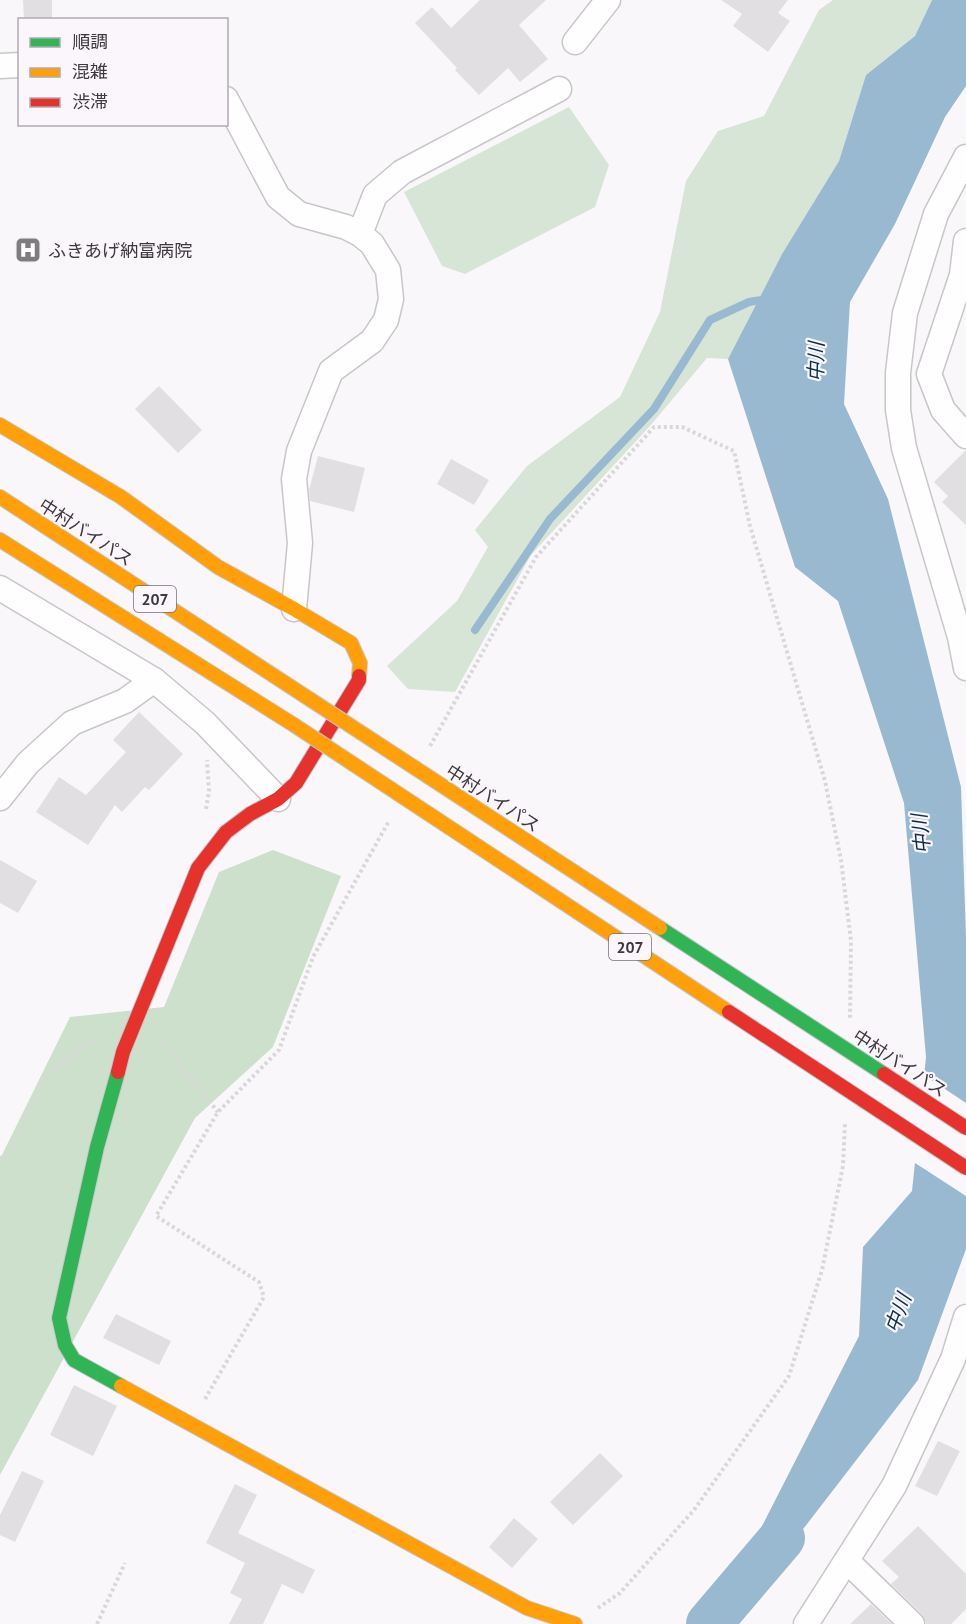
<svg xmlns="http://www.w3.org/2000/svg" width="966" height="1624" font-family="'PT Sans','Noto Sans JP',sans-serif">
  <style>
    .green { fill: #d6e5d5 }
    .forest { fill: #cce0cb }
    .water { fill: #99b9d0 }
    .pier { fill: #faf7fb }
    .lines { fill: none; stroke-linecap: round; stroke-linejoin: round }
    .stream { stroke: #99b9d0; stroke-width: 8 }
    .river { stroke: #99b9d0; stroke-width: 46 }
    .building { fill: #e2dfe2 }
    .street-casing { stroke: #c8c6c9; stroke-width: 27 }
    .fast-casing { stroke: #c8c6c9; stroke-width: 16 }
    .slow-casing { stroke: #c8c6c9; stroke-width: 16 }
    .jam-casing { stroke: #c8c6c9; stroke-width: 16 }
    .path { stroke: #d8d8d8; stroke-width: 4; stroke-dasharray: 3 3; stroke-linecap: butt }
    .street { stroke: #fefefe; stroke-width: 24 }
    .fast { stroke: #30b455; stroke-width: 14 }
    .slow { stroke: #ff9f0a; stroke-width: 14 }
    .jam { stroke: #e5322d; stroke-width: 14 }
    .fast-bridge-casing { stroke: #c8c6c9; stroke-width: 16; stroke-linecap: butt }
    .slow-bridge-casing { stroke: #c8c6c9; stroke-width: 16; stroke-linecap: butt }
    .jam-bridge-casing { stroke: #c8c6c9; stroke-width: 16; stroke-linecap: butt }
    .fast-bridge { stroke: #30b455; stroke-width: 14 }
    .slow-bridge { stroke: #ff9f0a; stroke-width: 14 }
    .jam-bridge { stroke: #e5322d; stroke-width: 14 }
    .labels { text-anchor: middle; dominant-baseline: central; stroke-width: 4.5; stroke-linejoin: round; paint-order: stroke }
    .shield { fill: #fbf6fc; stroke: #757276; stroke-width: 1.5 }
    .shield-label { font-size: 16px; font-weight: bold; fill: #3c3a3c }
    .poi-label { font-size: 18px; fill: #3c3a3c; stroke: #fbf6fc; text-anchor: start }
    .street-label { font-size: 18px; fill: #3c3a3c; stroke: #fbf6fc }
    .water-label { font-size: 20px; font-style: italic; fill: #093248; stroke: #fbf6fc }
  </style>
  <rect width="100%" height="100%" fill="#faf7fb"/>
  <g class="green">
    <polygon points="833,0 932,0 915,36 866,75 839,161 782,254 728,359 707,358 650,426 531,555 455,692 408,689 387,666 457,601 488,547 475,530 527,466 620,397 660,312 686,181 718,131 764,116 819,10"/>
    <polygon points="569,107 609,165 595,207 465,274 442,266 404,192"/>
  </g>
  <polygon class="forest" points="273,850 341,876 273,1047 195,1118 0,1475 0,1159 70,1017 164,1007 219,872"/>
  <polygon class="water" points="932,0 966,0 966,86 945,117 895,224 850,302 844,404 888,499 961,787 966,937 966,1249 918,1380 750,1598 735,1579 859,1336 863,1247 912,1191 926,1057 904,803 838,601 795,567 728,359 782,254 839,161 866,75 915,36"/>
  <polygon class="pier" points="921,1073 966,1103 966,1196 912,1161"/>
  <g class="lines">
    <polyline class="stream" points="475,630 550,519 654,409 710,320 749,302 767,299"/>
    <polyline class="river" points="709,1624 782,1538"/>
  </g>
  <g class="building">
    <polygon points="23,0 52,0 52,19 24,20"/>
    <polygon points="480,0 546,0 519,25 548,59 520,82 508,68 479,95 455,70 457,68 415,23 432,7 451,28"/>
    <polygon points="721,0 788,0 778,13 790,21 768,52 733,26 742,14"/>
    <polygon points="159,386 202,430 178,453 135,409"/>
    <polygon points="966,450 966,525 942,502 948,496 934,482"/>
    <polygon points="318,456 365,468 354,512 310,501 309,490"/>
    <polygon points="451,459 489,480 474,505 437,484"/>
    <polygon points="139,712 183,754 149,790 145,787 122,812 115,805 88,845 36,812 59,777 86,795 126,752 113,740"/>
    <polygon points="0,860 37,881 18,913 0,903"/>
    <polygon points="116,1314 171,1341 159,1365 103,1338"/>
    <polygon points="74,1385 117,1406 93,1456 50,1435"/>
    <polygon points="938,1441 960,1451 937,1496 915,1486"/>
    <polygon points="600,1453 623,1476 573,1525 550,1502"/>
    <polygon points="22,1471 44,1481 15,1542 0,1535 0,1515"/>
    <polygon points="235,1484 257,1495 238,1533 315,1570 303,1594 282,1584 263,1624 229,1624 242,1599 230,1593 245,1563 206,1543"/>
    <polygon points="514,1518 538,1539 512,1568 489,1547"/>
    <polygon points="918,1526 966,1574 966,1609 951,1624 926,1624 925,1620 922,1614 891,1584 899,1577 882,1561"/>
    <polygon points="871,1604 892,1624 850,1624"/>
  </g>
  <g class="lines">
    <g class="street-casing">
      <g id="street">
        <polyline points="575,42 608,0"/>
        <polyline points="0,66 20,65"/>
        <polyline points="226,99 278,197 299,214 346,227 360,234 372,244 388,270 391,299 386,320 372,341 331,371 299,451 294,479 300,543 294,609"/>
        <polyline points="966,157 936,214 905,313 898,373 898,410 904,448 960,637 966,668"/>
        <polyline points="360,234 375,195 402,172 559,89"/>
        <polyline points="966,241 962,275 929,374 943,410 966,436"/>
        <polyline points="0,588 154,680 205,723 278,799"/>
        <polyline points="0,798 28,763 72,723 125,701 154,680"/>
        <polyline points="847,1561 912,1624"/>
        <polyline points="806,1624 894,1486 953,1359 966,1317"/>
      </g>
    </g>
    <g class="fast-casing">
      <polyline id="fast" points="118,1072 97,1147 59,1318 65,1345 74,1360 121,1386"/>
    </g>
    <g class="slow-casing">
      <g id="slow">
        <polyline points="0,425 121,497 218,567 294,609 351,643 360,663 359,676"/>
        <polyline points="0,497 311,700"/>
        <polyline points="0,540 294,725"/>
        <polyline points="121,1386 527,1608 575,1624"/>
      </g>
    </g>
    <g class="jam-casing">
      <polyline id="jam" points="118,1072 123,1052 198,868 226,832 250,814 278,799 296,783 359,680 359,676"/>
    </g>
    <g class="path">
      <polyline points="430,746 536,557 654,427 682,427 734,451 750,526 825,781 841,860 851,941 850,1019"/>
      <polyline points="206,809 209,791 207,760"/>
      <polyline points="160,1040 218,1112"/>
      <polyline points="0,1158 9,1156 44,1077 97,1038"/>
      <polyline points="205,1399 264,1297 259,1282 156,1216 218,1112 279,1050 313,957 389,821"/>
      <polyline points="598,1608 620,1593 694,1510 789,1376 822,1270 843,1166 845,1123"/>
      <polyline points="97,1624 125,1563"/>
    </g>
    <use href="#street" class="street"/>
    <use href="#fast" class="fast"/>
    <use href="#slow" class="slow"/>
    <use href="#jam" class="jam"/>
    <g class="fast-bridge-casing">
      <polyline id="fast-bridge" points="660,928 884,1074"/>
    </g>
    <g class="slow-bridge-casing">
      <g id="slow-bridge">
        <polyline points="311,700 660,928"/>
        <polyline points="294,725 729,1012"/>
      </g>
    </g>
    <g class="jam-bridge-casing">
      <g id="jam-bridge">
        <polyline points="729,1012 966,1168"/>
        <polyline points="884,1074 966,1128"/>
      </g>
    </g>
    <use href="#fast-bridge" class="fast-bridge"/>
    <use href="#slow-bridge" class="slow-bridge"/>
    <use href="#jam-bridge" class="jam-bridge"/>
  </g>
  <defs>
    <g id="hospital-square" transform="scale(1.35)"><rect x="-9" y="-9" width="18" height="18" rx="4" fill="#7e7c7f" stroke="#fbf6fc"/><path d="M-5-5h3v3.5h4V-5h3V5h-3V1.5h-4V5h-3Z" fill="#fff"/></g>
  </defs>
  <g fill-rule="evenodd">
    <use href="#hospital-square" x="28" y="250"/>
  </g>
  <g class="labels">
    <g class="shield">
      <rect x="134" y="586" width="42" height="26" rx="4.5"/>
      <rect x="609" y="934" width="42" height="26" rx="4.5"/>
    </g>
    <g class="shield-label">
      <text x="155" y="599">207</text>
      <text x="630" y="947">207</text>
    </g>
    <g class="poi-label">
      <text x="48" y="250">ふきあげ納富病院</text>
    </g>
    <g class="street-label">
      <text transform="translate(86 532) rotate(33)">中村バイパス</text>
      <text transform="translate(493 798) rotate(33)">中村バイパス</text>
      <text transform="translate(900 1063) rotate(33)">中村バイパス</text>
    </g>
    <g class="water-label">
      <text transform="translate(816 362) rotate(-89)">中川</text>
      <text transform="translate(921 834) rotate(-96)">中川</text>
      <text transform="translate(898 1313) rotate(-70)">中川</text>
    </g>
  </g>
  <rect x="18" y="18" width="210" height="108" fill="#fbf6fc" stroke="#afabaf" stroke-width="1.5"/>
  <rect x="30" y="38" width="30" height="9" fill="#30b455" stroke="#afabaf" stroke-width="1.5"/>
  <text x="72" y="48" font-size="18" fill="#3c3a3c">順調</text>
  <rect x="30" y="68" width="30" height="9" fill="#ff9f0a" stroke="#afabaf" stroke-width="1.5"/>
  <text x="72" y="78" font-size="18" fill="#3c3a3c">混雑</text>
  <rect x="30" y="98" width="30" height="9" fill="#e5322d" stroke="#afabaf" stroke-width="1.5"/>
  <text x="72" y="108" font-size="18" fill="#3c3a3c">渋滞</text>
</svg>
